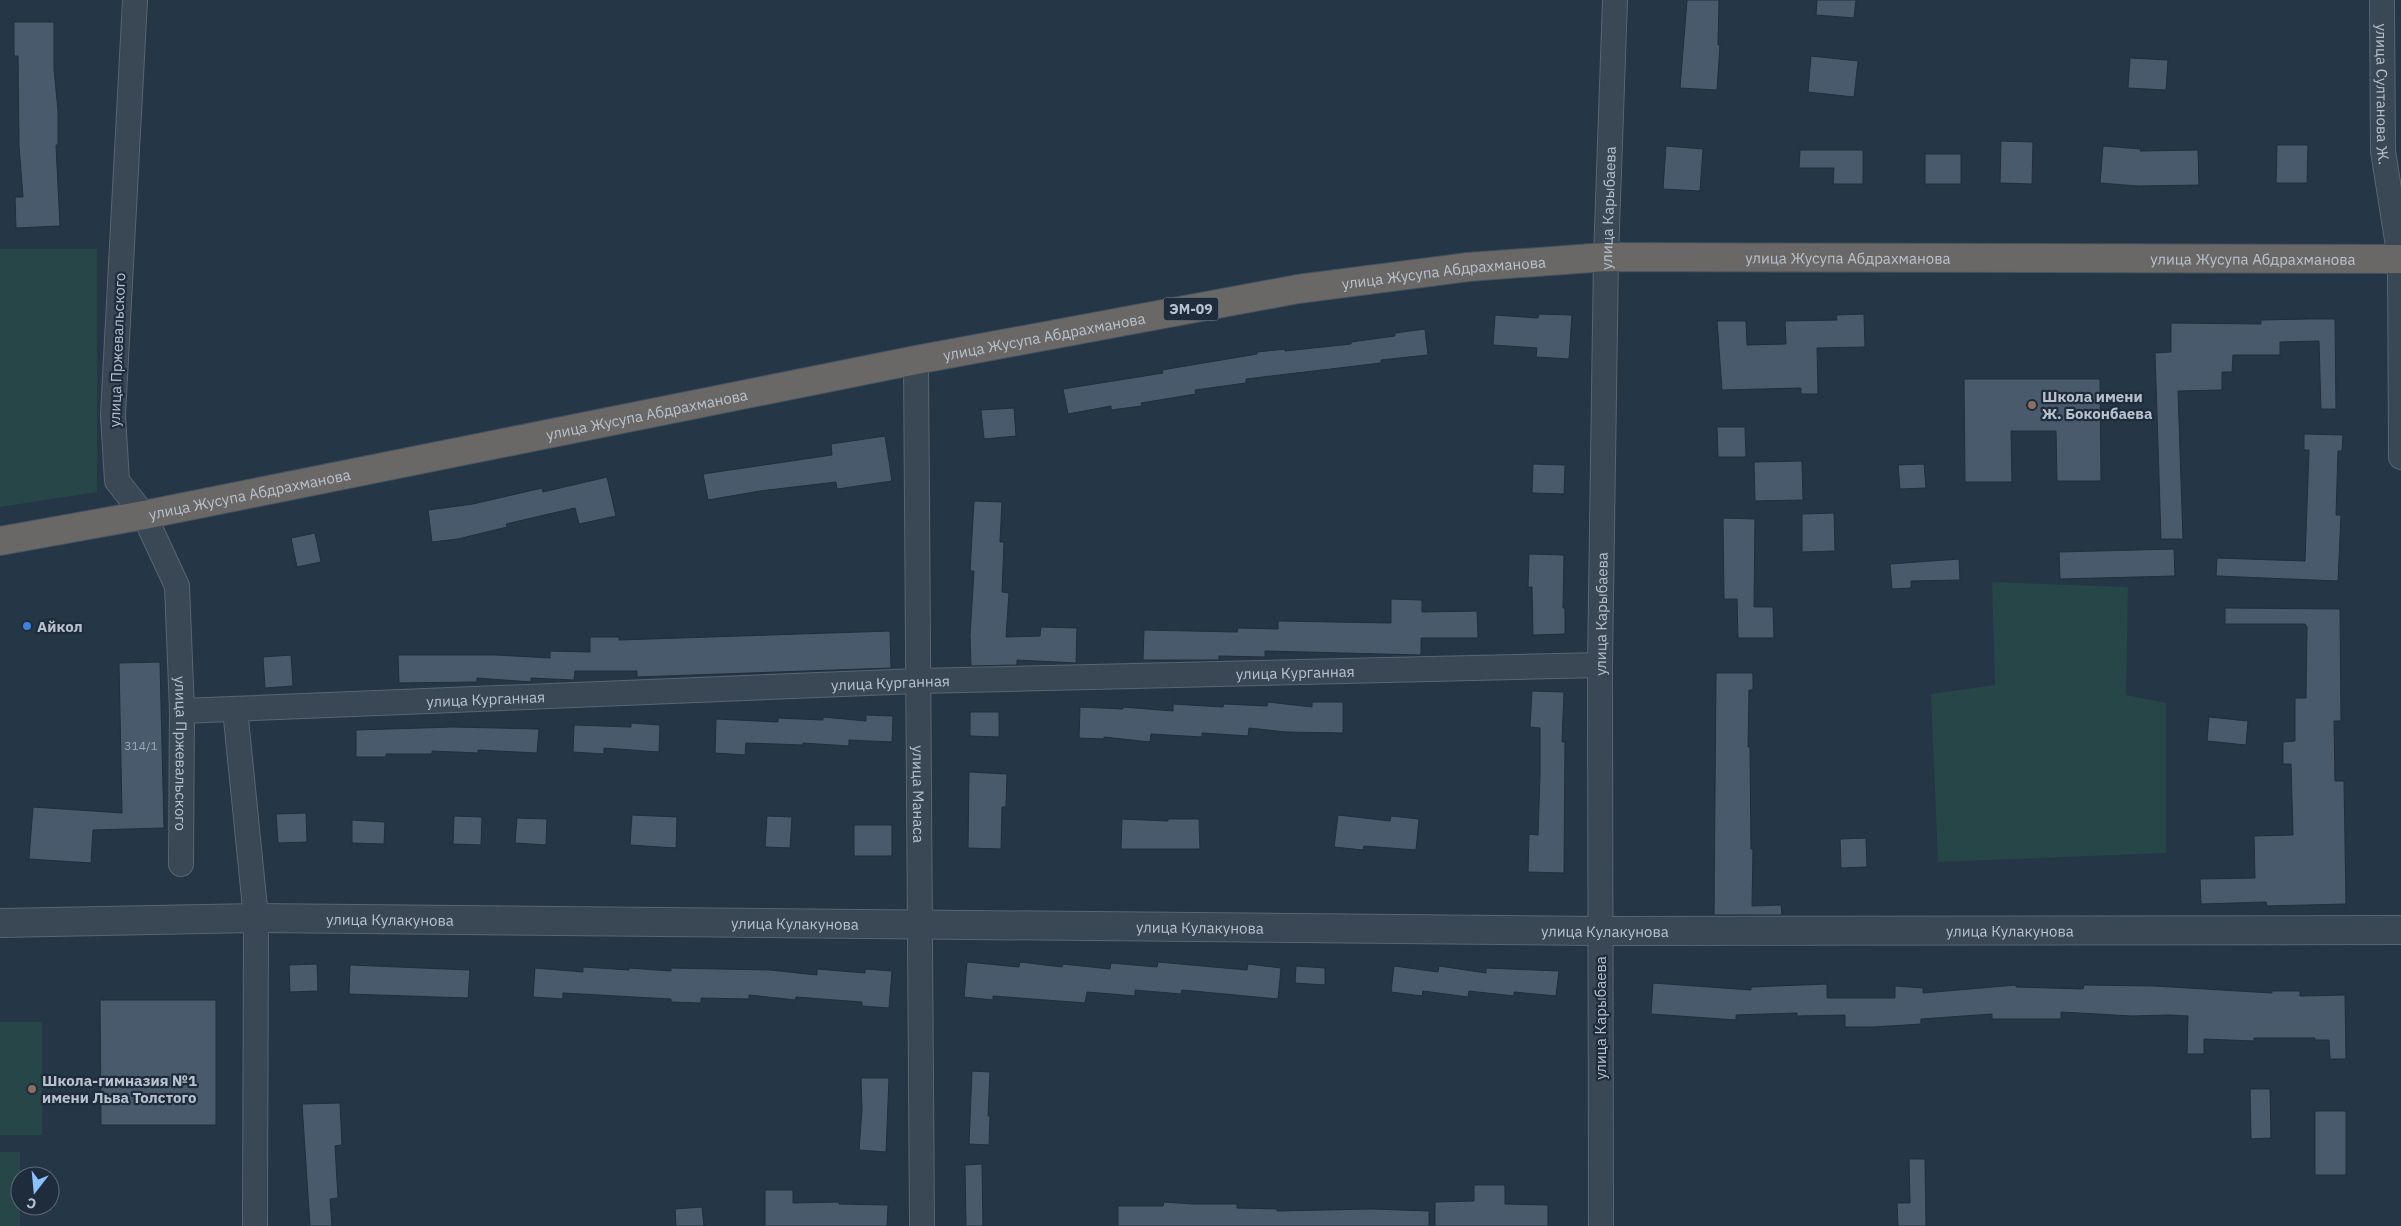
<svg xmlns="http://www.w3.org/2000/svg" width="2401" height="1226" font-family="'IBM Plex Sans',sans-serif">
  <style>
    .green { fill: #274647 }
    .building { fill: #495a6d; stroke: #212e3d }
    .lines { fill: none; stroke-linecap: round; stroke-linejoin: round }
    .minor-casing { stroke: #596572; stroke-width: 26 }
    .tertiary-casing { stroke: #596572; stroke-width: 30 }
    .trunk-casing { stroke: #455260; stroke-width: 30 }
    .minor { stroke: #3a4755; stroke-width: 24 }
    .tertiary { stroke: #3a4755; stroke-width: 28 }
    .trunk { stroke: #6a6866; stroke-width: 28 }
    .education-dot { fill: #8d6e63; stroke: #1f2c3b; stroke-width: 2 }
    .shop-dot { fill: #3f7fe0; stroke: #1f2c3b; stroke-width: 2 }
    .labels { text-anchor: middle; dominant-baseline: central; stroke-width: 4.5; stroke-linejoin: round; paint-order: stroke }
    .number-label { font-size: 12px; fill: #9ca8b6 }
    .shield { fill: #1f2c3b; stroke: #8a95a2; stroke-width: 1 }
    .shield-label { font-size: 14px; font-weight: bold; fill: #b8c2ce }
    .street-label { font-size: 15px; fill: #b8c2ce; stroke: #1f2c3b }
    .poi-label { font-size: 15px; font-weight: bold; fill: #b8c2ce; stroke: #1f2c3b; text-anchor: start }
  </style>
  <rect width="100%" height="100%" fill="#253646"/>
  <g class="green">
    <polygon points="0,249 97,249 97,492 0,507"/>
    <polygon points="1992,582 2128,587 2126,695 2166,703 2166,853 1938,862 1931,694 1995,685"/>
    <rect x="0" y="1022" width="42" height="113"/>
    <rect x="0" y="1152" width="20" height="74"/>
  </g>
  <g class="building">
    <polygon points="1687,0 1719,0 1718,45 1720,45 1717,90 1680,88"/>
    <polygon points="1817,0 1856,0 1854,18 1816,15"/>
    <polygon points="14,22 54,22 54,69 58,111 58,145 56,145 60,226 16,228 15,197 23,197 19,146 18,56 14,56"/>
    <polygon points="1811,56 1858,61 1854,97 1808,92"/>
    <polygon points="2130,58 2168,60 2166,90 2128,88"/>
    <polygon points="2001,141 2033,142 2032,184 2000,183"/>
    <polygon points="2277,145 2308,145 2307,183 2276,183"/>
    <polygon points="1666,146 1703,149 1700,191 1663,189"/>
    <polygon points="2103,146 2141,149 2140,151 2198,150 2199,185 2138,186 2100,183"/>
    <polygon points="1800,150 1863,150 1863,184 1833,184 1834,168 1799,168"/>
    <rect x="1925" y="154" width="36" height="30"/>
    <polygon points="1539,314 1572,315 1569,359 1536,357 1537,348 1493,345 1495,315 1538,318"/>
    <polygon points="1864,314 1865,347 1817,348 1818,394 1801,394 1801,388 1722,390 1717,321 1746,321 1747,345 1786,344 1785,321 1837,320 1836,315"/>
    <polygon points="2308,319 2335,319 2336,409 2321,409 2319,341 2280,342 2280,355 2233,355 2232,372 2222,372 2222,390 2178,391 2183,539 2161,539 2155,353 2171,352 2171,323 2261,324 2261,320"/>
    <polygon points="1425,329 1428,355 1381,360 1381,363 1246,379 1246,383 1195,390 1196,394 1141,403 1142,406 1111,410 1111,406 1068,414 1063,389 1163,373 1162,370 1257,354 1257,352 1285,349 1285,351 1351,344 1351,342 1395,336 1395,333"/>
    <polygon points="1964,379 2100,379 2101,481 2057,481 2056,431 2011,431 2012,482 1965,482"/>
    <polygon points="1014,408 1016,436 984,439 981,410"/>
    <polygon points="1717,427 1745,427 1746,457 1718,457"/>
    <polygon points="2304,434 2343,435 2342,451 2338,451 2336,515 2341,515 2338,581 2216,576 2217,558 2305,561 2309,450 2304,450"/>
    <polygon points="885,436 892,481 837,489 836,482 760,491 708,500 703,474 832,455 831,444"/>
    <polygon points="1802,461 1803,500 1755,501 1754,462"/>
    <polygon points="1533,464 1565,465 1564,494 1532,493"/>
    <polygon points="1924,464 1926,488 1900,489 1898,465"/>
    <polygon points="607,477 616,516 579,524 575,508 506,524 507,527 458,539 432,542 428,510 473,504 542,488 543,492"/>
    <polygon points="974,501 1002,502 1000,542 1004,542 1002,592 1009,593 1006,637 1040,636 1041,627 1077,628 1076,663 1017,660 1017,665 971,666 970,636 974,571 970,571"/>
    <polygon points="1834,513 1835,551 1802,552 1802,514"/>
    <polygon points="1723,518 1755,519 1754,607 1773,607 1774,638 1738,638 1737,599 1724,599"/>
    <polygon points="315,533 321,562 297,567 291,538"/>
    <polygon points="2174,549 2175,576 2060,579 2059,552"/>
    <polygon points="1529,554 1564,555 1563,608 1565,608 1565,634 1533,635 1532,587 1528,587"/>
    <polygon points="1959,559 1960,580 1911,581 1911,588 1892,589 1890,564"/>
    <polygon points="1391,599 1422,600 1422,612 1477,611 1478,638 1421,638 1421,655 1265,651 1265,657 1219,656 1219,660 1143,660 1144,630 1237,632 1238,628 1278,629 1278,621 1391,623"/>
    <polygon points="2225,608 2340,609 2341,721 2334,721 2335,781 2344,781 2346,904 2267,906 2266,902 2201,904 2200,879 2255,878 2254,836 2293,835 2291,764 2283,764 2283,742 2295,741 2295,698 2306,698 2307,627 2305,624 2225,624"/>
    <polygon points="890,631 891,668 637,677 637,671 575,671 574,680 531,678 531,682 477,678 477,682 399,683 398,655 496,655 550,658 550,651 590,652 590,637 619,637 619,640"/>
    <polygon points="291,655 293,686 265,688 263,657"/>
    <polygon points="160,662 164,828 93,830 91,863 29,859 33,807 122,813 119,663"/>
    <polygon points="1716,673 1753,673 1753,690 1749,690 1748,747 1750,747 1751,849 1753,849 1752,906 1781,905 1782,915 1714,915"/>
    <polygon points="1532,691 1564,692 1562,742 1565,742 1564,873 1528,872 1529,834 1538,835 1540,775 1540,728 1530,727"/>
    <polygon points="1268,702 1312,707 1312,702 1343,702 1343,733 1286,732 1249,728 1248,736 1202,733 1202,737 1151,734 1150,742 1104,737 1104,739 1079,738 1080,707 1123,709 1123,707 1173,711 1173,704 1223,707 1224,704 1267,706"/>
    <polygon points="970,712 999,712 999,737 970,736"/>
    <polygon points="866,715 893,716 892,742 849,740 849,746 803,743 803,745 746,743 745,755 715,753 716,719 778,722 778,718 823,720 823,717 866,721"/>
    <polygon points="2209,717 2248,721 2246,745 2207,741"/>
    <polygon points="631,723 660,725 659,752 604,748 604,754 573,752 574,725 631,727"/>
    <polygon points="453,727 539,729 537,753 478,750 478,753 432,751 432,754 386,754 386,757 356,757 356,730"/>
    <polygon points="969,772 1007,774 1006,807 1002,807 1001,849 968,848"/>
    <polygon points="306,813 307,842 278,843 276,814"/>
    <polygon points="632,815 677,817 676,848 630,845"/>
    <polygon points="1338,815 1390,821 1391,816 1419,819 1416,850 1364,846 1363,850 1334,847"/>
    <polygon points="454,816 482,817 481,845 453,844"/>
    <polygon points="767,816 792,817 790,848 765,847"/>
    <polygon points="517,818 547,819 546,845 515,843"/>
    <polygon points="1122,819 1168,821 1168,819 1199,819 1200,849 1121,849"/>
    <polygon points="352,820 385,822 384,844 352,843"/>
    <rect x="854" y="825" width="38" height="31"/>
    <polygon points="1866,838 1867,867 1841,868 1840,839"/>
    <polygon points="967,962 1019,967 1020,962 1062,967 1063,964 1110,969 1111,963 1157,967 1158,962 1247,970 1248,964 1281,968 1278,999 1182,990 1181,994 1135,990 1135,996 1087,992 1085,1003 993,996 993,1000 964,997"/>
    <polygon points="317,964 318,991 290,992 289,965"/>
    <polygon points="350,965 470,970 468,998 349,994"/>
    <polygon points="1296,966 1325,968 1325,985 1295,983"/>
    <polygon points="1394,966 1438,972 1439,966 1486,973 1486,968 1559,971 1556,996 1514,992 1514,996 1469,991 1468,997 1423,991 1422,996 1391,992"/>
    <polygon points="583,967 629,970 629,968 671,971 671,968 770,970 817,975 817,969 865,973 865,969 892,971 889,1008 862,1006 862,1002 796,997 795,1000 749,995 749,999 701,998 701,1003 671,1002 671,999 563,993 563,999 533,997 535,968 583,972"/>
    <polygon points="1653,983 1751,990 1751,987 1827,984 1827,998 1895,998 1895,986 1923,988 1923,993 2016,985 2016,987 2083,989 2084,985 2154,986 2272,993 2272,991 2300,991 2300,996 2345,995 2346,1059 2330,1059 2329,1040 2315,1040 2315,1038 2254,1038 2254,1041 2204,1039 2204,1054 2187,1054 2188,1016 2169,1015 2132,1016 2061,1012 2061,1019 1992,1019 1992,1014 1921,1019 1921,1024 1874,1027 1845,1027 1845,1015 1797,1016 1797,1013 1736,1015 1736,1020 1651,1014"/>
    <polygon points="100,1000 216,1000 216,1125 101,1125"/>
    <polygon points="972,1071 990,1072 988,1116 990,1116 989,1145 969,1144"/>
    <polygon points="861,1078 889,1078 886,1152 859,1150 862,1110"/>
    <polygon points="2250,1089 2270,1089 2271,1138 2251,1139"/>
    <polygon points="340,1103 342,1145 335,1146 338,1198 330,1199 332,1226 310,1226 302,1104"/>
    <rect x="2315" y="1111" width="31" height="64"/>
    <polygon points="1909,1159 1925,1159 1926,1226 1898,1226 1897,1203 1910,1203"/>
    <polygon points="982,1164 983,1226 966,1226 965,1165"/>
    <polygon points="1474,1185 1505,1185 1505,1204 1548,1205 1548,1226 1435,1226 1435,1202 1474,1201"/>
    <polygon points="765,1190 793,1190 793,1203 839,1202 839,1204 888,1205 887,1226 765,1226"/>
    <polygon points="1164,1202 1192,1204 1237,1204 1237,1208 1277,1209 1277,1211 1371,1209 1429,1211 1429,1226 1118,1226 1118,1206 1163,1206"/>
    <polygon points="702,1207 704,1226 676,1226 675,1209"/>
  </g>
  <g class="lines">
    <g class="minor-casing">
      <g id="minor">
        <path id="s1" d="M135,0l-22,415 4,66 27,34 33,71 5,125 -1,153"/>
        <path id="s2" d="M2382,0l1,151 17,108 1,198"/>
        <path id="s3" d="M916,360l6,866"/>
        <polyline points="235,709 256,918 255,1226"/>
        <path id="s4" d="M182,711l736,-30 682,-16"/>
        <path id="s5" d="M1601,1226l-1,-561 6,-408 9,-257"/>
      </g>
    </g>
    <g class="tertiary-casing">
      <g id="tertiary">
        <path id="s6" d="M0,923l256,-5 1343,13 802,-1"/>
      </g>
    </g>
    <g class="trunk-casing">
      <g id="trunk">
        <path id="s7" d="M0,541l144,-26 772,-155 382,-71 170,-22 138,-10 795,2"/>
      </g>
    </g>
    <use href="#minor" class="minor"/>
    <use href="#tertiary" class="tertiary"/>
    <use href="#trunk" class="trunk"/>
  </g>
  <g class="education-dot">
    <circle cx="2032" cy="405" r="5"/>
    <circle cx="32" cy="1089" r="5"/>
  </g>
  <circle class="shop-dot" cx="27" cy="626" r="5"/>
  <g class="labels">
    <g class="number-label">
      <text x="141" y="745">314/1</text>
    </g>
    <rect class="shield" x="1163.5" y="297.5" width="55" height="23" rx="4"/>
    <g class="shield-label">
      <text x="1191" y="309">ЭМ-09</text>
    </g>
    <g class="street-label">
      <text stroke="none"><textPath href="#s2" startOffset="94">улица Султанова Ж.</textPath></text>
      <text stroke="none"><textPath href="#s5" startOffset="1018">улица Карыбаева</textPath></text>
      <text stroke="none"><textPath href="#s7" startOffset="1874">улица Жусупа Абдрахманова</textPath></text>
      <text stroke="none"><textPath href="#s7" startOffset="2279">улица Жусупа Абдрахманова</textPath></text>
      <text stroke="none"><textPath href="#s7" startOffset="1469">улица Жусупа Абдрахманова</textPath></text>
      <text stroke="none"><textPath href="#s7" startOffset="1064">улица Жусупа Абдрахманова</textPath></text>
      <text transform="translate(117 350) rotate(-88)">улица Пржевальского</text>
      <text stroke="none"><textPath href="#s7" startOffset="659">улица Жусупа Абдрахманова</textPath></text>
      <text stroke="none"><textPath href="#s7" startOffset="254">улица Жусупа Абдрахманова</textPath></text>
      <text stroke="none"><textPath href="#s5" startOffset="612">улица Карыбаева</textPath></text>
      <text stroke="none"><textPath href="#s4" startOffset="1114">улица Курганная</textPath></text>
      <text stroke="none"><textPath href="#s4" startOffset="709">улица Курганная</textPath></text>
      <text stroke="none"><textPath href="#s4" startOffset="304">улица Курганная</textPath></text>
      <text stroke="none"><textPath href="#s1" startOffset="771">улица Пржевальского</textPath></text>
      <text stroke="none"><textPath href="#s3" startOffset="434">улица Манаса</textPath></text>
      <text stroke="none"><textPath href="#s6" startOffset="390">улица Кулакунова</textPath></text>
      <text stroke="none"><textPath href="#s6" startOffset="795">улица Кулакунова</textPath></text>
      <text stroke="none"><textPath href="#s6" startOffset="1200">улица Кулакунова</textPath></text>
      <text stroke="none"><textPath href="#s6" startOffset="1605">улица Кулакунова</textPath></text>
      <text stroke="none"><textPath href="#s6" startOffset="2010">улица Кулакунова</textPath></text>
      <text transform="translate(1600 1018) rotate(-90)">улица Карыбаева</text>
    </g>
    <g class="poi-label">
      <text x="2042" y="396">Школа имени<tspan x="2042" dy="17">Ж. Боконбаева</tspan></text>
      <text x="37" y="626">Айкол</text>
      <text x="42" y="1080">Школа-гимназия №1<tspan x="42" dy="17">имени Льва Толстого</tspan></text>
    </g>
  </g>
  <g transform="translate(35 1191) rotate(196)"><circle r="24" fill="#1f2c3b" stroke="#5c6876"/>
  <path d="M0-4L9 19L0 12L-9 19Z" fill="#8cc1ff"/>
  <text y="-8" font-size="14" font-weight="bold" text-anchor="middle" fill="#b8c2ce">С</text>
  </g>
</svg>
